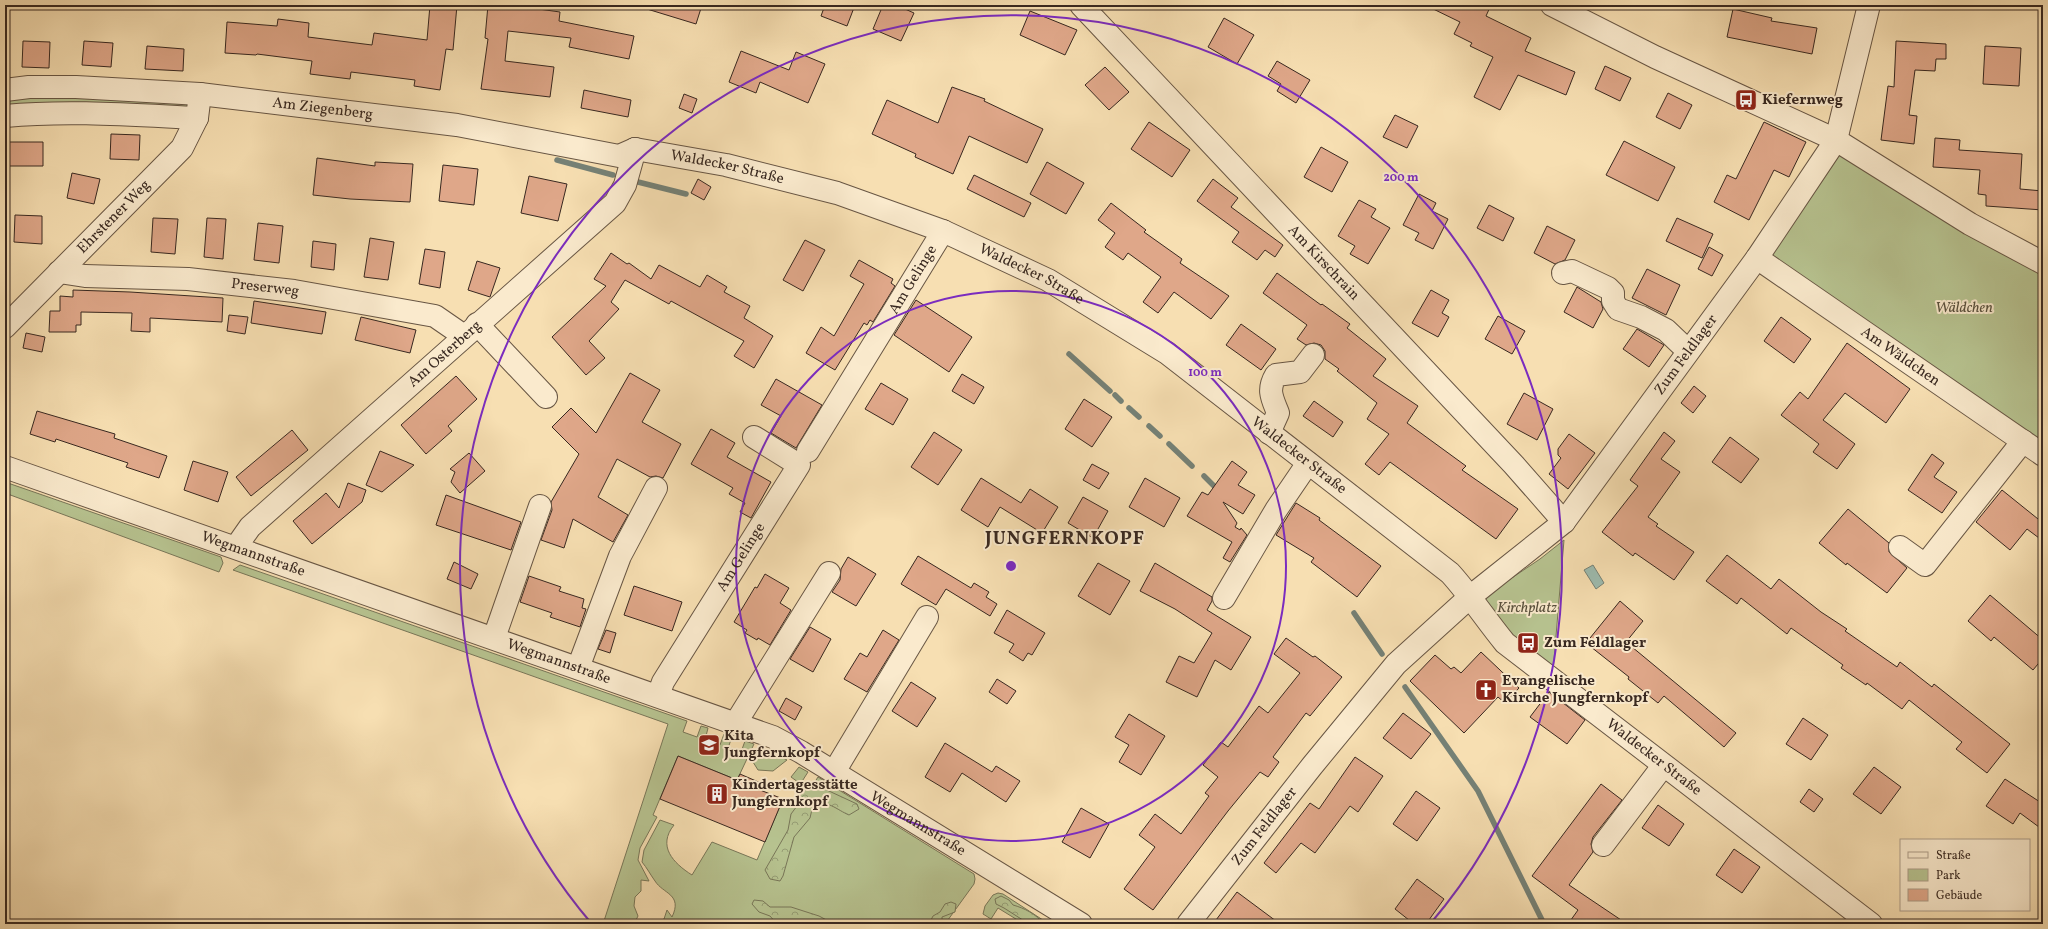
<svg xmlns="http://www.w3.org/2000/svg" width="2048" height="929" font-family="Vollkorn,serif">
  <style>
    .green { fill: #b7c390; stroke: #787658 }
    .forest { fill: url(#forest-crowns); stroke: #787658 }
    .water { fill: #9dbcb0; stroke: #758176 }
    .lines { fill: none; stroke-linecap: round; stroke-linejoin: round }
    .stream { stroke: #758176; stroke-width: 5.5 }
    .building { fill: #dfa789; stroke: #382820 }
    .minor-casing { stroke: #685644; stroke-width: 24 }
    .minor { stroke: #faeacd; stroke-width: 22 }
    .ring { fill: none; stroke: #7b2cbf; stroke-width: 2 }
    .labels { text-anchor: middle; dominant-baseline: central; stroke-width: 4; stroke-linejoin: round; paint-order: stroke }
    .poi-label { font-size: 15px; font-weight: bold; fill: #382820; stroke: #faeacd; text-anchor: start }
    .street-label { font-size: 15px; fill: #382820; stroke: #faeacd }
    .park-label { font-size: 15px; font-style: italic; fill: #584f3c; stroke: #faeacd }
    .district-label { font-size: 19px; font-weight: bold; letter-spacing: 1px; fill: #382820; stroke: #faeacd }
    .centre { fill: #7b2cbf; stroke: #faeacd; stroke-width: 2 }
    .ring-label { font-size: 12px; text-anchor: middle; font-weight: bold; fill: #7b2cbf; stroke: #faeacd; stroke-width: 4; stroke-linejoin: round; paint-order: stroke }
  </style>
  <defs>
    <pattern id="forest-crowns" width="20" height="18" patternUnits="userSpaceOnUse"><rect width="20" height="18" fill="#b7c390"/><path d="M2 6a3 3 0 1 1 6 0M12 15a3 3 0 1 1 6 0" fill="none" stroke="#969e75"/></pattern>
  </defs>
  <rect width="100%" height="100%" fill="#f7dfb2"/>
  <filter id="stains"><feTurbulence type="fractalNoise" baseFrequency=".005" numOctaves="4"/><feColorMatrix values="0 0 0 0 .2 0 0 0 0 .09 0 0 0 0 .02 0 0 0 .5 -.17"/></filter>
  <radialGradient id="worn" r=".72"><stop offset=".6" stop-color="#630" stop-opacity="0"/><stop offset="1" stop-color="#630" stop-opacity=".3"/></radialGradient>
  <g class="green">
    <polygon points="30,96 188,100 188,111 5,109 5,98"/>
    <polygon points="1837,146 2043,263 2043,456 1765,262"/>
    <polygon points="5,482 221,557 223,563 219,572 5,493"/>
    <polygon points="1564,540 1553,672 1501,628 1482,598 1540,559"/>
    <polygon points="240,565 687,721 683,732 697,737 701,726 708,728 705,740 720,745 724,734 732,737 728,748 741,752 745,741 754,744 737,780 678,756 653,815 657,817 640,848 638,860 649,881 641,880 641,891 635,897 634,906 638,916 634,924 603,924 668,724 233,570"/>
    <polygon points="759,746 787,760 773,771 758,770 753,762"/>
    <path d="M799,767l9,5 -7,11 10,5 7,-11 156,97 1,5 -1,5 -29,40h-291l10,-5 3,-9 5,7c11,-23 -9,-23 -17,-36 -5,-7 -8,-13 -13,-19l2,-12 16,-30 14,5c-17,21 -1,38 18,50l20,-33 45,18 26,-61 13,5 3,-12 -7,-4 6,-6 -7,-5z"/>
    <polygon points="998,893 1003,894 1049,924 1024,924 998,908 991,919 983,914 985,906 993,895"/>
  </g>
  <g class="forest">
    <path d="M816,785l41,19 2,5 -10,6c-12,-5 -22,-16 -36,-10l-3,13 -16,19 -11,39 -3,5 -10,-2 -5,-9 23,-40 3,-16 6,-8 4,-12 8,-7z"/>
    <path d="M1001,896l8,4 4,5c11,3 23,9 31,19h-15l-25,-16 -8,-4 -1,-5z"/>
    <polygon points="754,900 763,901 770,907 791,907 819,916 834,924 777,924 770,916 759,912 752,904"/>
    <polygon points="951,902 956,904 955,912 942,917 942,924 929,924 933,916 940,912 945,904"/>
  </g>
  <polygon class="water" points="1593,565 1604,583 1596,589 1584,570"/>
  <g class="lines">
    <g class="stream">
      <polyline points="557,160 613,175"/>
      <polyline points="638,182 686,194"/>
      <polyline points="1069,354 1110,391"/>
      <polyline points="1115,395 1121,401"/>
      <polyline points="1129,408 1139,417"/>
      <polyline points="1149,426 1160,436"/>
      <polyline points="1169,444 1192,466"/>
      <polyline points="1204,476 1214,486"/>
      <polyline points="1354,613 1382,654"/>
      <polyline points="1405,687 1478,791 1544,924"/>
    </g>
  </g>
  <g class="building">
    <polygon points="430,5 457,5 453,50 446,49 440,90 414,86 415,80 351,72 350,79 310,74 312,61 257,54 256,55 225,53 227,22 277,26 278,19 309,23 308,37 372,45 374,33 427,40"/>
    <polygon points="488,5 510,5 560,12 559,21 634,36 629,59 569,47 571,38 508,31 505,61 554,67 550,97 481,89 488,39 485,38"/>
    <polygon points="647,5 702,5 696,24 647,9"/>
    <polygon points="825,5 855,5 847,26 821,16"/>
    <polygon points="883,5 896,5 914,13 901,41 873,29"/>
    <polygon points="1425,5 1491,5 1486,16 1531,38 1525,51 1575,72 1566,95 1518,75 1500,110 1474,97 1493,57 1470,46 1472,43 1454,34 1460,22"/>
    <polygon points="1733,9 1772,18 1771,21 1817,28 1812,54 1727,37"/>
    <polygon points="1030,11 1077,30 1065,55 1020,35"/>
    <polygon points="1224,18 1254,35 1237,64 1208,47"/>
    <polygon points="23,41 50,42 49,68 22,67"/>
    <polygon points="84,41 113,43 111,67 82,65"/>
    <polygon points="1896,41 1946,44 1946,59 1936,59 1935,71 1915,70 1909,115 1917,116 1914,144 1881,140 1888,86 1894,87"/>
    <polygon points="147,46 184,49 183,71 145,69"/>
    <polygon points="1985,46 2021,48 2019,86 1983,84"/>
    <polygon points="741,51 789,70 796,52 825,64 808,103 760,82 756,93 729,82"/>
    <polygon points="1277,61 1310,80 1296,103 1277,91 1281,84 1268,76"/>
    <polygon points="1605,66 1631,78 1620,101 1595,89"/>
    <polygon points="1105,67 1129,92 1109,110 1085,85"/>
    <polygon points="952,87 985,99 984,101 1043,129 1027,163 969,136 953,174 915,157 916,154 872,134 887,100 938,123"/>
    <polygon points="584,90 631,100 628,117 581,108"/>
    <polygon points="1668,93 1692,105 1680,129 1656,117"/>
    <polygon points="684,94 697,99 692,113 679,108"/>
    <polygon points="1395,115 1418,126 1407,148 1383,137"/>
    <polygon points="1149,122 1190,150 1172,177 1131,149"/>
    <polygon points="1764,122 1806,142 1789,177 1774,170 1749,220 1714,202 1727,175 1736,179"/>
    <polygon points="111,134 140,135 139,160 110,159"/>
    <polygon points="1935,138 1960,140 1959,150 2022,154 2020,189 2043,191 2043,210 1986,206 1986,195 1978,194 1980,170 1933,167"/>
    <polygon points="1624,141 1675,167 1658,201 1606,175"/>
    <polygon points="6,142 43,142 43,166 5,166"/>
    <polygon points="1321,147 1348,162 1332,192 1304,177"/>
    <polygon points="317,158 375,166 375,162 413,164 410,202 350,199 313,195"/>
    <polygon points="1047,162 1084,183 1066,214 1030,194"/>
    <polygon points="443,165 478,169 474,205 439,201"/>
    <polygon points="72,173 100,179 94,204 67,198"/>
    <polygon points="974,175 1031,203 1024,217 967,189"/>
    <polygon points="529,176 567,184 558,221 521,213"/>
    <polygon points="698,179 711,187 704,200 691,193"/>
    <polygon points="1213,179 1238,198 1231,207 1283,245 1275,257 1265,250 1257,260 1232,242 1239,232 1197,201"/>
    <polygon points="1419,194 1436,203 1432,211 1448,219 1433,249 1415,240 1419,233 1403,225"/>
    <polygon points="1359,200 1376,209 1371,217 1390,228 1368,264 1350,254 1355,246 1338,236"/>
    <polygon points="1111,203 1146,230 1144,232 1182,259 1180,263 1229,296 1211,319 1174,292 1158,313 1143,302 1161,277 1128,253 1123,260 1105,247 1115,233 1098,220"/>
    <polygon points="1489,205 1514,218 1503,241 1477,228"/>
    <polygon points="15,215 42,216 42,244 14,242"/>
    <polygon points="153,218 178,219 175,254 151,252"/>
    <polygon points="207,218 226,219 223,259 204,257"/>
    <polygon points="1677,218 1713,234 1702,258 1666,241"/>
    <polygon points="258,223 283,226 279,263 254,260"/>
    <polygon points="1547,226 1575,240 1565,260 1555,264 1534,253"/>
    <polygon points="370,238 394,242 388,280 364,277"/>
    <polygon points="805,240 825,250 803,291 783,280"/>
    <polygon points="313,241 336,244 334,270 311,267"/>
    <polygon points="1709,247 1723,255 1712,276 1698,269"/>
    <polygon points="425,249 445,252 440,288 419,284"/>
    <polygon points="611,253 627,264 629,263 651,279 659,265 700,287 707,275 727,287 724,292 750,306 744,318 773,336 754,368 734,356 744,341 671,301 669,304 625,280 611,302 619,309 589,341 605,358 586,375 552,337 606,286 594,279"/>
    <polygon points="859,260 893,279 891,283 895,286 873,322 870,320 867,325 864,323 835,370 806,353 821,327 834,336 864,284 850,276"/>
    <polygon points="477,261 500,268 490,297 468,290"/>
    <polygon points="1647,269 1680,285 1666,315 1632,298"/>
    <polygon points="1277,273 1321,305 1322,304 1350,324 1347,328 1386,359 1373,376 1418,406 1407,423 1466,466 1462,470 1518,509 1496,539 1390,462 1379,475 1365,464 1389,434 1367,419 1377,403 1337,371 1339,369 1325,359 1325,351 1321,345 1314,343 1306,345 1297,339 1307,325 1263,293"/>
    <polygon points="1577,287 1601,302 1603,309 1593,328 1564,312"/>
    <polygon points="73,290 130,292 223,298 222,322 150,318 150,332 131,331 132,313 81,312 81,325 76,325 76,332 49,332 50,311 60,311 60,296 73,297"/>
    <polygon points="1431,290 1449,300 1442,313 1449,317 1438,337 1412,323"/>
    <polygon points="916,300 972,337 949,372 894,335"/>
    <polygon points="254,301 326,312 322,334 251,323"/>
    <polygon points="229,315 248,317 245,334 227,331"/>
    <polygon points="1498,316 1525,331 1512,354 1485,339"/>
    <polygon points="361,317 416,330 410,353 355,340"/>
    <polygon points="1781,317 1811,339 1794,363 1764,341"/>
    <polygon points="1241,324 1276,349 1261,370 1226,345"/>
    <polygon points="1637,329 1664,345 1649,367 1623,349"/>
    <polygon points="26,333 45,337 42,352 23,348"/>
    <polygon points="1847,343 1910,389 1886,423 1845,393 1823,420 1855,444 1837,469 1813,452 1819,444 1781,415 1800,392 1808,399"/>
    <polygon points="630,373 660,390 642,422 681,444 663,478 656,476 650,477 617,459 598,497 628,515 613,542 573,519 564,548 541,540 552,510 551,502 579,454 552,427 571,408 596,433"/>
    <polygon points="962,374 984,387 974,404 952,391"/>
    <polygon points="456,376 477,399 448,426 452,431 426,454 401,425"/>
    <polygon points="776,379 822,405 796,448 771,433 781,416 761,405"/>
    <polygon points="881,383 908,399 893,425 865,409"/>
    <polygon points="1694,386 1706,396 1693,413 1681,403"/>
    <polygon points="1524,393 1553,409 1537,440 1507,424"/>
    <polygon points="1084,399 1112,417 1092,447 1065,429"/>
    <polygon points="1314,401 1343,422 1333,437 1303,416"/>
    <polygon points="37,411 115,434 114,438 167,456 159,478 126,467 128,463 56,439 55,442 30,434"/>
    <polygon points="711,429 735,443 727,457 771,482 751,518 740,512 745,503 729,494 733,488 691,464"/>
    <polygon points="292,430 308,450 251,496 236,477"/>
    <polygon points="934,432 962,450 938,485 911,467"/>
    <polygon points="1664,432 1675,441 1661,459 1680,472 1648,517 1658,524 1656,526 1694,552 1674,580 1635,553 1633,556 1602,532 1638,486 1630,480"/>
    <polygon points="1569,434 1595,453 1568,489 1549,474 1561,458 1558,455 1558,449"/>
    <polygon points="1730,437 1759,459 1741,483 1712,462"/>
    <polygon points="380,451 414,465 382,492 366,485"/>
    <polygon points="469,453 485,471 460,493 451,482 455,472 450,469"/>
    <polygon points="1932,454 1944,463 1934,477 1957,492 1942,513 1908,490"/>
    <polygon points="193,461 228,472 218,502 184,490"/>
    <polygon points="1232,461 1247,472 1238,485 1255,495 1243,514 1223,502 1237,523 1235,527 1240,530 1241,528 1247,535 1230,562 1223,558 1232,542 1187,516 1202,492 1208,495"/>
    <polygon points="1092,464 1109,473 1099,489 1083,480"/>
    <polygon points="981,478 1021,503 1030,489 1058,507 1042,533 1000,507 988,527 961,510"/>
    <polygon points="1145,478 1180,498 1164,527 1129,507"/>
    <polygon points="348,483 366,490 362,502 312,544 293,521 326,493 339,508"/>
    <polygon points="2002,490 2043,523 2043,541 2027,529 2010,550 1976,522"/>
    <polygon points="446,495 521,522 511,550 436,525"/>
    <polygon points="1083,497 1108,511 1093,538 1068,523"/>
    <polygon points="1296,503 1320,518 1319,520 1381,566 1357,597 1311,562 1314,558 1276,535"/>
    <polygon points="1848,509 1889,543 1889,552 1907,568 1887,593 1847,563 1846,565 1819,543"/>
    <polygon points="1727,555 1771,589 1779,579 1821,612 1847,629 1845,631 1897,667 1900,662 1932,687 1934,684 2010,744 1987,773 1956,749 1962,742 1909,700 1902,709 1867,683 1866,685 1841,668 1843,665 1791,628 1787,634 1741,598 1737,604 1706,581"/>
    <polygon points="918,556 971,588 974,583 989,592 986,597 997,604 990,616 946,589 936,605 901,584"/>
    <polygon points="848,557 876,574 856,606 832,592 840,580 841,569"/>
    <polygon points="454,562 478,574 471,589 447,579"/>
    <polygon points="1098,563 1130,581 1110,615 1078,596"/>
    <polygon points="1155,563 1212,597 1212,601 1207,610 1251,637 1231,670 1215,660 1197,697 1166,682 1179,656 1194,663 1212,633 1175,609 1140,591"/>
    <polygon points="765,574 789,588 780,603 791,610 770,645 758,638 757,640 745,633 747,630 734,622 755,587 757,588"/>
    <polygon points="529,576 561,587 559,591 584,599 582,608 586,609 580,627 550,617 552,613 520,602"/>
    <polygon points="634,586 682,602 672,631 624,615"/>
    <polygon points="1990,595 2043,640 2043,658 2033,670 1994,637 1991,641 1968,621"/>
    <polygon points="1620,601 1643,621 1626,642 1736,733 1724,747 1664,696 1658,703 1628,679 1629,677 1586,643"/>
    <polygon points="1007,610 1045,633 1032,655 1028,653 1023,661 1009,652 1014,644 994,633"/>
    <polygon points="810,627 831,639 813,672 790,659"/>
    <polygon points="606,630 616,633 610,653 598,649"/>
    <polygon points="883,630 899,640 867,692 844,679 860,653 867,657"/>
    <polygon points="1286,638 1313,657 1315,656 1342,677 1310,716 1306,713 1273,757 1279,762 1268,777 1260,772 1228,811 1153,910 1124,889 1155,847 1139,835 1155,814 1181,834 1209,796 1205,793 1218,777 1203,765 1221,742 1228,747 1259,706 1268,713 1300,673 1274,654"/>
    <polygon points="1481,652 1519,688 1505,703 1498,697 1464,733 1410,681 1435,655 1451,669 1454,667 1461,673"/>
    <polygon points="997,679 1016,691 1007,704 989,692"/>
    <polygon points="911,682 936,698 917,727 892,711"/>
    <polygon points="1549,692 1585,720 1567,744 1530,717"/>
    <polygon points="786,698 802,707 795,720 779,711"/>
    <polygon points="1403,713 1431,734 1411,759 1383,738"/>
    <polygon points="1129,714 1165,736 1141,775 1119,762 1129,745 1115,737"/>
    <polygon points="1803,718 1828,735 1811,760 1786,744"/>
    <polygon points="945,743 992,772 996,766 1020,781 1006,802 962,773 950,792 925,777"/>
    <polygon points="678,756 737,780 740,774 763,784 760,790 783,799 765,842 660,799"/>
    <polygon points="1355,757 1383,776 1358,812 1350,806 1315,853 1301,843 1276,873 1264,863 1310,803 1319,809"/>
    <polygon points="1874,767 1901,787 1881,814 1853,794"/>
    <polygon points="2005,779 2043,804 2043,830 2020,813 2013,824 1986,806"/>
    <polygon points="1601,784 1622,800 1593,837 1591,844 1593,852 1569,885 1627,924 1568,924 1578,910 1532,876"/>
    <polygon points="1809,789 1823,799 1814,812 1800,802"/>
    <polygon points="1416,791 1440,808 1417,841 1393,824"/>
    <polygon points="1658,805 1684,824 1669,846 1642,828"/>
    <polygon points="1081,808 1109,824 1090,858 1062,842"/>
    <polygon points="1734,849 1760,867 1742,893 1716,875"/>
    <polygon points="1417,879 1444,899 1426,924 1414,924 1395,909"/>
    <polygon points="1237,892 1280,924 1213,924"/>
  </g>
  <g class="lines">
    <g class="minor-casing">
      <g id="minor">
        <path id="s1" d="M1081,5l433,460 50,57"/>
        <polyline points="1552,5 1655,57 1836,140 1970,224 2043,263"/>
        <path id="s2" d="M5,90l24,-3h47l124,7 257,31 162,31 16,-7"/>
        <path d="M5,116c64,-6 128,-1 192,2"/>
        <path id="s3" d="M635,149l91,16 111,28 106,38 105,49 119,73 283,220c20,22 36,47 55,70l366,281"/>
        <path id="s4" d="M1757,258l286,197"/>
        <path id="s5" d="M59,272l26,4 103,3 106,12 141,25 29,20"/>
        <polyline points="1563,273 1572,271 1608,288 1613,293 1613,301 1618,309 1641,317 1666,330 1688,351"/>
        <polyline points="477,324 546,397"/>
        <path id="s6" d="M5,327l177,-179 15,-30 3,-24"/>
        <path d="M1269,433l9,-20c-6,-15 -11,-23 -2,-38l24,-3 13,-17"/>
        <path id="s7" d="M808,451l135,-220"/>
        <path id="s8" d="M5,467l768,270 28,15 280,172"/>
        <path id="s9" d="M236,547l14,-20 365,-324 10,-18 10,-36"/>
        <polyline points="1900,547 1925,565 2023,441"/>
        <polyline points="1224,598 1276,510 1308,463"/>
        <polyline points="494,638 540,506"/>
        <polyline points="578,668 620,556 656,488"/>
        <path id="s10" d="M658,696l5,-14 136,-217 -45,-28"/>
        <polyline points="735,724 829,573"/>
        <polyline points="834,772 927,617"/>
        <polyline points="1603,845 1663,766"/>
        <path id="s11" d="M1188,924l124,-158 84,-102 75,-68 93,-74 193,-264 79,-118 33,-135"/>
      </g>
    </g>
    <use href="#minor" class="minor"/>
  </g>
  <g class="ring">
    <circle cx="1011" cy="566" r="275"/>
    <path d="M592 924A551 551 0 1 1 1430 924"/>
  </g>
  <defs>
    <g id="bus-square" transform="scale(1.15)"><rect x="-9" y="-9" width="18" height="18" rx="4" fill="#8f2418" stroke="#faeacd"/><path d="M-5-6H5V4H4V6H2V4H-2V6H-4V4H-5ZM-3.5-4V0h7V-4ZM-3.5 1.2v1.5H-2V1.2ZM2 1.2v1.5H3.5V1.2Z" fill="#fff"/></g>
    <g id="church-square" transform="scale(1.15)"><rect x="-9" y="-9" width="18" height="18" rx="4" fill="#8f2418" stroke="#faeacd"/><path d="M-1.2-6h2.4v3.5h3.3v2.4h-3.3V6h-2.4V-.1h-3.3v-2.4h3.3Z" fill="#fff"/></g>
    <g id="school-square" transform="scale(1.15)"><rect x="-9" y="-9" width="18" height="18" rx="4" fill="#8f2418" stroke="#faeacd"/><path d="M0-5L7-2L0 1L-7-2ZM-4 1L0 2.5L4 1V4Q0 6-4 4Z" fill="#fff"/></g>
    <g id="building-square" transform="scale(1.15)"><rect x="-9" y="-9" width="18" height="18" rx="4" fill="#8f2418" stroke="#faeacd"/><path d="M-4-6H4V6H1V3H-1V6H-4ZM-2.5-4.3h1.7v1.8h-1.7ZM.8-4.3h1.7v1.8H.8ZM-2.5-1h1.7V.8h-1.7ZM.8-1h1.7V.8H.8Z" fill="#fff"/></g>
  </defs>
  <g fill-rule="evenodd">
    <use href="#bus-square" x="1746" y="100"/>
    <use href="#bus-square" x="1528" y="643"/>
    <use href="#church-square" x="1486" y="690"/>
    <use href="#school-square" x="709" y="745"/>
    <use href="#building-square" x="717" y="794"/>
  </g>
  <g class="labels">
    <g class="poi-label">
      <text x="1762" y="100">Kiefernweg</text>
      <text x="1544" y="643">Zum Feldlager</text>
      <text x="1502" y="681">Evangelische<tspan x="1502" dy="17">Kirche Jungfernkopf</tspan></text>
      <text x="724" y="736">Kita<tspan x="724" dy="17">Jungfernkopf</tspan></text>
      <text x="732" y="785">Kindertagesstätte<tspan x="732" dy="17">Jungfernkopf</tspan></text>
    </g>
    <g class="street-label">
      <text stroke="none"><textPath href="#s2" startOffset="319">Am Ziegenberg</textPath></text>
      <text stroke="none"><textPath href="#s3" startOffset="94">Waldecker Straße</textPath></text>
      <text stroke="none"><textPath href="#s6" startOffset="155">Ehrstener Weg</textPath></text>
      <text stroke="none"><textPath href="#s1" startOffset="354">Am Kirschrain</textPath></text>
      <text stroke="none"><textPath href="#s3" startOffset="418">Waldecker Straße</textPath></text>
      <text stroke="none"><textPath href="#s7" startOffset="201">Am Gelinge</textPath></text>
      <text stroke="none"><textPath href="#s5" startOffset="207">Preserweg</textPath></text>
      <text stroke="none"><textPath href="#s9" startOffset="285">Am Osterberg</textPath></text>
      <text stroke="none"><textPath href="#s11" startOffset="760">Zum Feldlager</textPath></text>
      <text stroke="none"><textPath href="#s4" startOffset="174">Am Wäldchen</textPath></text>
      <text stroke="none"><textPath href="#s3" startOffset="742">Waldecker Straße</textPath></text>
      <text stroke="none"><textPath href="#s8" startOffset="263">Wegmannstraße</textPath></text>
      <text stroke="none"><textPath href="#s10" startOffset="162">Am Gelinge</textPath></text>
      <text stroke="none"><textPath href="#s8" startOffset="587">Wegmannstraße</textPath></text>
      <text stroke="none"><textPath href="#s3" startOffset="1210">Waldecker Straße</textPath></text>
      <text stroke="none"><textPath href="#s8" startOffset="983">Wegmannstraße</textPath></text>
      <text stroke="none"><textPath href="#s11" startOffset="124">Zum Feldlager</textPath></text>
    </g>
    <g class="park-label">
      <text x="1964" y="308">Wäldchen</text>
      <text x="1527" y="608">Kirchplatz</text>
    </g>
    <g class="district-label">
      <text x="1065" y="539">JUNGFERNKOPF</text>
    </g>
  </g>
  <circle cx="1011" cy="566" r="6" class="centre"/>
  <g class="ring-label">
    <text x="1401" y="181">200 m</text>
    <text x="1205" y="376">100 m</text>
  </g>
  <rect width="2048" height="929" fill="none" stroke="#f7dfb2" stroke-width="20"/>
  <rect x="6" y="6" width="2036" height="917" fill="none" stroke="#382820" stroke-width="2"/>
  <rect x="10" y="10" width="2028" height="909" fill="none" stroke="#382820"/>
  <rect x="1900" y="839" width="130" height="72" fill="#faeacd" stroke="#ac9c88"/>
  <rect x="1908" y="852" width="20" height="6" fill="#faeacd" stroke="#ac9c88"/>
  <text x="1936" y="859" font-size="12" fill="#382820">Straße</text>
  <rect x="1908" y="869" width="20" height="12" fill="#b7c390" stroke="#ac9c88"/>
  <text x="1936" y="879" font-size="12" fill="#382820">Park</text>
  <rect x="1908" y="889" width="20" height="12" fill="#dfa789" stroke="#ac9c88"/>
  <text x="1936" y="899" font-size="12" fill="#382820">Gebäude</text>
  <rect width="100%" height="100%" filter="url(#stains)"/>
  <rect width="100%" height="100%" fill="url(#worn)"/>
</svg>
